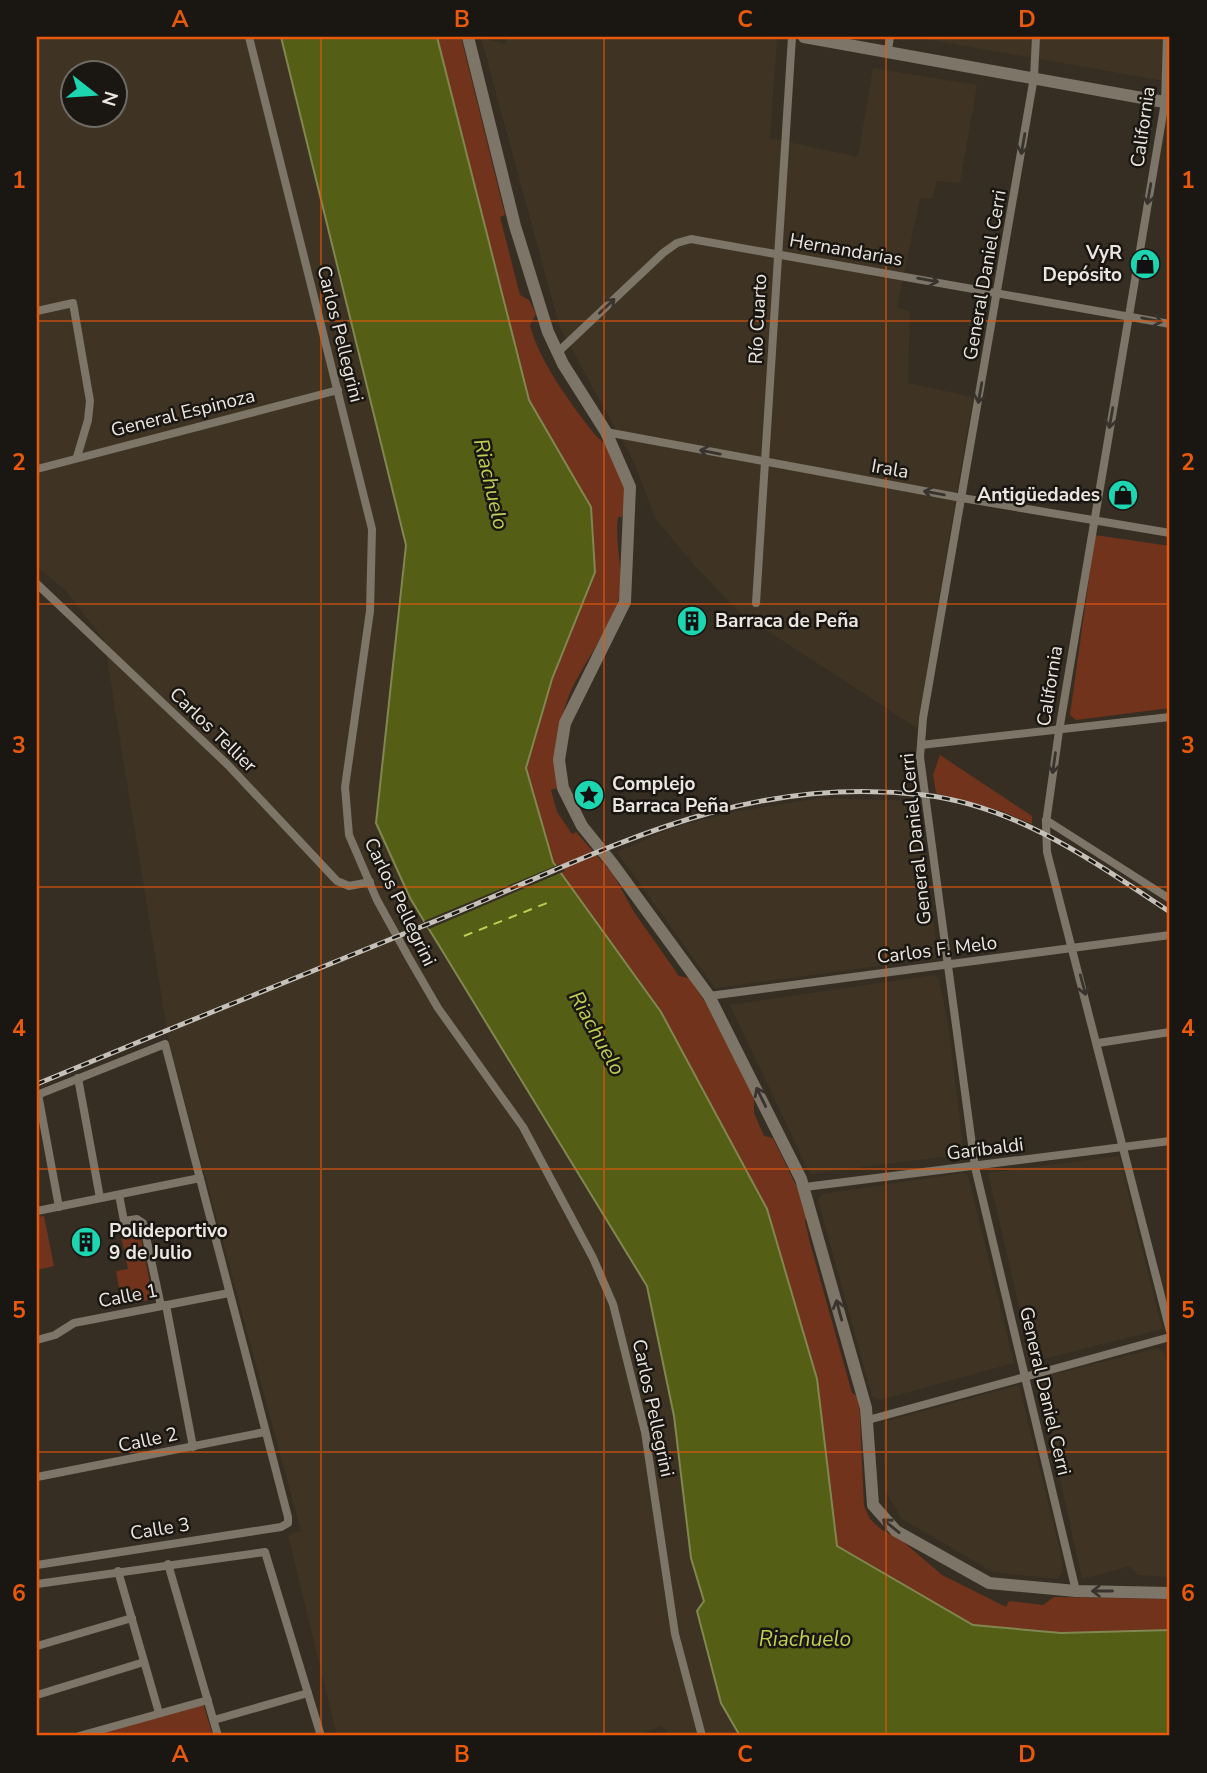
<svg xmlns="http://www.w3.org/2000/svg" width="1207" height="1773" font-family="'Nunito Sans',sans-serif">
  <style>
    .built { fill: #3f3423; fill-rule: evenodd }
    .green { fill: #71331b }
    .water { fill: #545e14; stroke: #818751; stroke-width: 2 }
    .pier { fill: #362e23 }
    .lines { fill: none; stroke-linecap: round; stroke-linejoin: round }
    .ferry { stroke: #bdd054; stroke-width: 2; stroke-dasharray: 9 7; stroke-linecap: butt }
    .minor { stroke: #7d7568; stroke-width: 8 }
    .secondary { stroke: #7d7568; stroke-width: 12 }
    .rail-casing { stroke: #c5c0b8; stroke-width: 5 }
    .rail { stroke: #1a1712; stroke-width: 2.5; stroke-dasharray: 8; stroke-linecap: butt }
    .oneway { stroke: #38332c }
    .grid { fill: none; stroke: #e8590c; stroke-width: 2; stroke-opacity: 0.55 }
    .labels { text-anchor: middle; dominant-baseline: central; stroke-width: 5; stroke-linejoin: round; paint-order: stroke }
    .street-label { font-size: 19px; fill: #ebe6df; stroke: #1a1712 }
    .poi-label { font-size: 19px; font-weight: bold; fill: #ebe6df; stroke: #1a1712; text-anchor: start }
    .water-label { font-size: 21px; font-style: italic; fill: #bdd054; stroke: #1a1712 }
    .neatline { fill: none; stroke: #e8590c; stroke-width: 2.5 }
    .grid-label { font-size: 23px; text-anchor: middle; font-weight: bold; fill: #e8590c }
  </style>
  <rect width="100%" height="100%" fill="#362e23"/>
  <g class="built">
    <path d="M37,37h244l125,508 -30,278 34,75 33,57 204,331 27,130 17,142 13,43 17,102 19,33h-67l-12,-10 -24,10h-300l-49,-201 13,-4 -132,-489 -65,-402 -39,-50 -28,-23zM74,74h42v42h-42z"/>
    <polygon points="507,37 777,37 770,138 858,157 873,68 977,85 960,183 937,181 932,199 920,198 897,307 910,312 908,383 973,397 917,728 740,613 695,566 655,518 634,462 560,328 481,38 506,44"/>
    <polygon points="915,37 1170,37 1170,82"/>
    <polygon points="818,798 919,801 938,958 715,988 617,852 669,829 733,812"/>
    <polygon points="934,975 939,979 948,1023 964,1154 810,1174 730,1005"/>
    <polygon points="1119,1156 1162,1329 1032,1362 988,1173"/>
    <polygon points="963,1173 968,1175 1014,1363 880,1400 872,1396 818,1200 823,1194"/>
    <polygon points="1157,1348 1164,1352 1170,1374 1170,1577 1138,1575 1130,1566 1082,1579 1039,1383 1047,1376"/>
    <polygon points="1019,1385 1061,1554 1063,1572 1057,1579 993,1572 902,1519 885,1491 883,1422"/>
  </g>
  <g class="green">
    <path d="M437,37h24l44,178 -5,2 20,78 9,5 7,14 -6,11c8,34 40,78 62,106 5,7 13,12 19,19 15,19 16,45 11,67h-4c-4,28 7,55 1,80 -9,34 -35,64 -49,96 -13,29 -11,63 -13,95l-6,2 6,22 15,22 4,-2 37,42 21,38 45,64 10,2 18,27 47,93v15l10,23 9,2 36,74 -4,9 5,22 42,150 7,4 5,109 6,13 12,11 18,9 42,36 64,32 3,-6 34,4 11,-8 116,2v31l-109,3 -88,-8 -136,-79 -20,-167 -50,-170 -106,-197 -108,-150 -27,-95 26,-88 39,-172 -62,-107z"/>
    <polygon points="1095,535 1170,546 1170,708 1076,720 1070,715"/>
    <polygon points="940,755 1032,816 1032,824 1001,811 936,793 933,775"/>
    <polygon points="44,1216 54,1266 37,1270 37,1217"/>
    <polygon points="138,1223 153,1299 122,1305 116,1271 128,1269 119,1227"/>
    <polygon points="203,1703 213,1736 93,1736"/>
  </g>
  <polygon class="water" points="281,37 437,37 529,400 591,507 595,572 552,679 526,768 553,862 661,1012 767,1209 817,1379 837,1546 973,1625 1061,1633 1170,1630 1170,1736 740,1736 721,1703 697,1611 704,1601 691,1558 674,1416 647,1286 410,898 376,823 406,545"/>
  <polygon class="pier" points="560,864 565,871 429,929 424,921"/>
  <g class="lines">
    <polyline class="ferry" points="464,936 552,901"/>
    <g class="minor">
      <polyline points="249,37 372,529 370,611 345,787 349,835 377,900 409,958 438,1008 523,1127 593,1258 613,1304 645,1432 675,1634 702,1736"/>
      <polyline points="1036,37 1034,77 923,718 920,757 975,1167 1076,1591"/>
      <polyline points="1167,37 1165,102 1059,731 1046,823 1047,852 1170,1331"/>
      <polyline points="888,50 890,37"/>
      <polyline points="37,311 73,303 90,401 88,420 77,457"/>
      <polyline points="557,353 663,253 677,243 691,239 1170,324"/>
      <polyline points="606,432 962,498 1170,533"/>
      <polyline points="37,469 338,390"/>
      <polyline points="37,584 228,765 337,881 349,886 370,882"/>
      <polyline points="756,603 792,37"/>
      <polyline points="921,745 1170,717"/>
      <polyline points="1046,820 1170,899"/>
      <polyline points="709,996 1170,935"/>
      <polyline points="1098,1043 1170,1032"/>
      <polyline points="78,1078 100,1198"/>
      <polyline points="38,1094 59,1207"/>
      <polyline points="37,1095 165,1044 288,1517 288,1523 281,1527 37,1565"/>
      <polyline points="805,1187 1170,1141"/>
      <polyline points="119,1195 124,1221 137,1219 143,1223 161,1306"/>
      <polyline points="37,1211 200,1178"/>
      <polyline points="166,1305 193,1447"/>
      <polyline points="37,1340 55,1335 74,1323 229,1293"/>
      <polyline points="868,1420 1170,1337"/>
      <polyline points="37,1477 265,1432"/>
      <polyline points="168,1564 218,1736"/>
      <polyline points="118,1571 159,1713"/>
      <polyline points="37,1584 265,1552 321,1736"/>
      <polyline points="37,1646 132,1618"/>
      <polyline points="37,1695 144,1662"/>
      <polyline points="214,1720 308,1693"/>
      <polyline points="79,1736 208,1700"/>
    </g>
    <g class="secondary">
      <polyline points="468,37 515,226 548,332 563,364 606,432 630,487 625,602 565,723 559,760 563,788 582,826 612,863 709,996 801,1179 866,1408 873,1505 896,1531 989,1583 1076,1591 1170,1593"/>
      <polyline points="804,37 1170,103"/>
    </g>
    <g class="rail-casing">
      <path id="rail" d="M37,1084c130,-54 260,-107 391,-160 169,-68 305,-151 496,-129 93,11 170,67 246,117"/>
    </g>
    <use href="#rail" class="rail"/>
  </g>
  <defs><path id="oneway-shaft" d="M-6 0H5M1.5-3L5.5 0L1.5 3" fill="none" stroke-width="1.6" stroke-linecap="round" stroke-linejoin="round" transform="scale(1.75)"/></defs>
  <g class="oneway">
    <use href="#oneway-shaft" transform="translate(1023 144) rotate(100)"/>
    <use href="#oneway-shaft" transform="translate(1149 194) rotate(100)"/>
    <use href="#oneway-shaft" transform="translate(928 280) rotate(10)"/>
    <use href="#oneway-shaft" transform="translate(607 306) rotate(-43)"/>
    <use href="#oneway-shaft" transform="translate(1152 320) rotate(11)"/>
    <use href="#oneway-shaft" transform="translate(980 393) rotate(100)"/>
    <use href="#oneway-shaft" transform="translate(1111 418) rotate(100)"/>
    <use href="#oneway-shaft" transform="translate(710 452) rotate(-169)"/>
    <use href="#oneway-shaft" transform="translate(934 493) rotate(-170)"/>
    <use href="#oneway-shaft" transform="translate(1054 763) rotate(98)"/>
    <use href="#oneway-shaft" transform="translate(1083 985) rotate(75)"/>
    <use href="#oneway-shaft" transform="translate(761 1097) rotate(-116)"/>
    <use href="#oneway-shaft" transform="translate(839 1310) rotate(-105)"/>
    <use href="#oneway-shaft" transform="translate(891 1526) rotate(-141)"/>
    <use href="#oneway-shaft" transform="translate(1102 1591) rotate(180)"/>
  </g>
  <path class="grid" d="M321,37v1699M604,37v1699M886,37v1699M37,321h1133M37,604h1133M37,887h1133M37,1169h1133M37,1452h1133"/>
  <defs>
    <g id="shop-disc" transform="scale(1.575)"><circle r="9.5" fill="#1cd5b1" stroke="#1a1712"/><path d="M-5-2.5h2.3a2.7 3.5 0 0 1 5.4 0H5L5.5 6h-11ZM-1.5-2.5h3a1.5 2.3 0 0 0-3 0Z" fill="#111"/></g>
    <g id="building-disc" transform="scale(1.575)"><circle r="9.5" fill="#1cd5b1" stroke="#1a1712"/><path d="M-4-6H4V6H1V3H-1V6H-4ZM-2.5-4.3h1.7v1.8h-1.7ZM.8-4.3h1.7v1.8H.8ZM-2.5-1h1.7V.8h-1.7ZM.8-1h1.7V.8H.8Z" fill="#111"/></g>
    <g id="sight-disc" transform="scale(1.575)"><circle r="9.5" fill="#1cd5b1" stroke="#1a1712"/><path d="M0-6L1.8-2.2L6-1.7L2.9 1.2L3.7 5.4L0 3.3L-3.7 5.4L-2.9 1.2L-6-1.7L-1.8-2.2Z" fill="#111"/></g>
  </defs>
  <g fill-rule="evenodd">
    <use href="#shop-disc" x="1145" y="264"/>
    <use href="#shop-disc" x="1123" y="495"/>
    <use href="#building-disc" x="692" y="621"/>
    <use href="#sight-disc" x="589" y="795"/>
    <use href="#building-disc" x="86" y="1242"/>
  </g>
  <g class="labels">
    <g class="street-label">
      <text transform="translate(1143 127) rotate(-82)">California</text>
      <text transform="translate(846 250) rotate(10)">Hernandarias</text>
      <text transform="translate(985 275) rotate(-80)">General Daniel Cerri</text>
      <text transform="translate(758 319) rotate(-87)">Río Cuarto</text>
      <text transform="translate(340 334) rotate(76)">Carlos Pellegrini</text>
      <text transform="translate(183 413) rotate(-14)">General Espinoza</text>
      <text transform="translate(890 469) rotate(10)">Irala</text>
      <text transform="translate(1050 686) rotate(-81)">California</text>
      <text transform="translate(213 730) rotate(44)">Carlos Tellier</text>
      <text transform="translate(916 839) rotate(-96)">General Daniel Cerri</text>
      <text transform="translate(400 902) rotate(64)">Carlos Pellegrini</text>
      <text transform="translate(937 950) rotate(-7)">Carlos F. Melo</text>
      <text transform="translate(985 1149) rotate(-7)">Garibaldi</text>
      <text transform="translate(128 1296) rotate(-11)">Calle 1</text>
      <text transform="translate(1045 1391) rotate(77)">General Daniel Cerri</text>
      <text transform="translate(653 1408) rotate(78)">Carlos Pellegrini</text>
      <text transform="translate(148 1440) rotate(-12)">Calle 2</text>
      <text transform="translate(160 1529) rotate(-9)">Calle 3</text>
    </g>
    <g class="poi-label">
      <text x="1122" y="253" text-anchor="end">VyR<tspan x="1122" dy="22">Depósito</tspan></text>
      <text x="1100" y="495" text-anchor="end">Antigüedades</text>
      <text x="715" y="621">Barraca de Peña</text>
      <text x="612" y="784">Complejo<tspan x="612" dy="22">Barraca Peña</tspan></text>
      <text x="109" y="1231">Polideportivo<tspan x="109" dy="22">9 de Julio</tspan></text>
    </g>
    <g class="water-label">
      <text transform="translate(491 484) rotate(77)">Riachuelo</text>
      <text transform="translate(597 1033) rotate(61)">Riachuelo</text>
      <text x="805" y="1639">Riachuelo</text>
    </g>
  </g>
  <rect width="1207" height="1773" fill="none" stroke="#1a1712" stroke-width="77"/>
  <g transform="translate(94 94) rotate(107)"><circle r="33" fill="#1a1712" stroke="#6e6a64" stroke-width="2"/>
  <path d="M0-5L12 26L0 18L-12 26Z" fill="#1cd5b1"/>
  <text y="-10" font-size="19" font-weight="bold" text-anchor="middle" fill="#ebe6df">N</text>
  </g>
  <rect x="38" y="38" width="1130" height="1696" class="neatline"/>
  <g class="grid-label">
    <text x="180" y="27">A</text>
    <text x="462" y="27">B</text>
    <text x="745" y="27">C</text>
    <text x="1027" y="27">D</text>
    <text x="19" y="188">1</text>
    <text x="1188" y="188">1</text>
    <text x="19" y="470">2</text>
    <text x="1188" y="470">2</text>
    <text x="19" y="753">3</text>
    <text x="1188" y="753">3</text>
    <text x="19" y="1036">4</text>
    <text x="1188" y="1036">4</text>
    <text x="19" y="1318">5</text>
    <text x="1188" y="1318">5</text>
    <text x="19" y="1601">6</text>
    <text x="1188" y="1601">6</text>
    <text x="180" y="1762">A</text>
    <text x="462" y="1762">B</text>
    <text x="745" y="1762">C</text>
    <text x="1027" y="1762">D</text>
  </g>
</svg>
